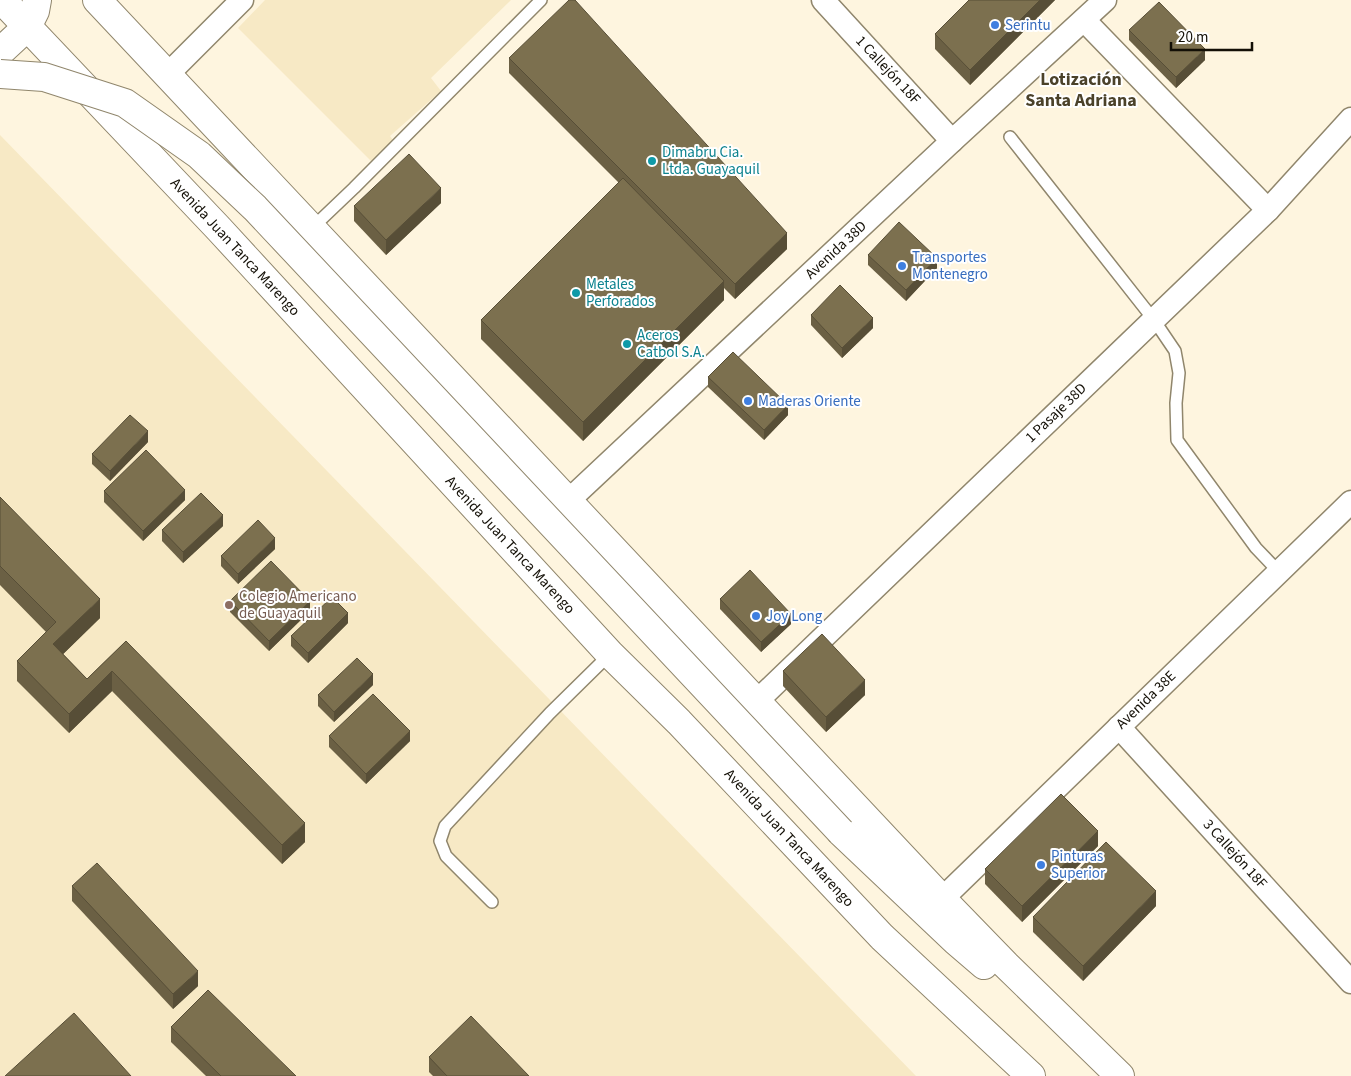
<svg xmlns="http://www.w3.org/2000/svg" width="1351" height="1076" font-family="'Source Sans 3',sans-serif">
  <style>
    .built { fill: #f7e9c5 }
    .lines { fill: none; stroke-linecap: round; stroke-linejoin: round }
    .lane-casing { stroke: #90866c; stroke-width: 14 }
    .street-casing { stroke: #90866c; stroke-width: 25 }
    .secondary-casing { stroke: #90866c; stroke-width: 30 }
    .primary-casing { stroke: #90866c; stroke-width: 30 }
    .lane { stroke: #fff; stroke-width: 11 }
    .street { stroke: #fff; stroke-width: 22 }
    .secondary { stroke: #fff; stroke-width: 28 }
    .primary { stroke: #fff; stroke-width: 28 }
    .primary-bridge-casing { stroke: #90866c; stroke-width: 30; stroke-linecap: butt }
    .primary-bridge { stroke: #fff; stroke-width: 28 }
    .wall { fill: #6b6044 }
    .shaded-wall { fill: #574e37 }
    .building { fill: #7c704f; stroke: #574e37 }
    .shop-dot { fill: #3f7fe0; stroke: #fff; stroke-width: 2 }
    .culture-dot { fill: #0f9aa8; stroke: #fff; stroke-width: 2 }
    .education-dot { fill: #8d6e63; stroke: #fff; stroke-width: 2 }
    .labels { text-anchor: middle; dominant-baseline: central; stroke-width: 4; stroke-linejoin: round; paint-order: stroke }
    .shop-label { font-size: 15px; fill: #366cbe; stroke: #fff; text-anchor: start }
    .street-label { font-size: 15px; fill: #130f06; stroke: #fff }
    .culture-label { font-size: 15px; fill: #0d838f; stroke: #fff; text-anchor: start }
    .education-label { font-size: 15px; fill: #785e54; stroke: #fff; text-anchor: start }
    .quarter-label { font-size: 18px; font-weight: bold; fill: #4b422a; stroke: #fff }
  </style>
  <rect width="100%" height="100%" fill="#fef5df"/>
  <g class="built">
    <polygon points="265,0 511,0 431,78 441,91 390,136 395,143 374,164 238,28"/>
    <polygon points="0,135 916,1076 0,1076"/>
  </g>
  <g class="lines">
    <g class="lane-casing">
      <g id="lane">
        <polyline points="1010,137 1154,320 1175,351 1179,373 1176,403 1177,440 1256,548 1279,572"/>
        <polyline points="311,229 354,188 541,0"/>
        <polyline points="492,902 446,856 440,841 445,826 550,713 610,654"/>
      </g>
    </g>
    <g class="street-casing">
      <g id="street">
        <polyline points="823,0 952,141"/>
        <polyline points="1084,20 1268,210"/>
        <polyline points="167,75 242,0"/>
        <polyline points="568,501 952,141 1105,0"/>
        <polyline points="756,702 1268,210 1351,119"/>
        <polyline points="1119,727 1351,982"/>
        <polyline points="942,899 1351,502"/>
      </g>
    </g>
    <g class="secondary-casing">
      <polyline id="secondary" points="0,52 27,27"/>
    </g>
    <g class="primary-casing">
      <g id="primary">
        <polyline points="2,0 219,229 610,654 679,722 882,937 1031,1076"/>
        <polyline points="97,0 942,899 1006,965 1120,1076"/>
        <polyline points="27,27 35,11 37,0"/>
        <polyline points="841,832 956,941 984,965"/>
      </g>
    </g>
    <use href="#lane" class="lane"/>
    <use href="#street" class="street"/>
    <use href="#secondary" class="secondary"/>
    <use href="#primary" class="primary"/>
    <g class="primary-bridge-casing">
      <polyline id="primary-bridge" points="0,74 44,77 125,103 199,155 255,208 841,832"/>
    </g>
    <use href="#primary-bridge" class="primary-bridge"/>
  </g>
  <g class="wall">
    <polygon points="969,0 1055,0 970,85 935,49 935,34"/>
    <polygon points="1129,30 1205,60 1176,88 1129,40"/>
    <polygon points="509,58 787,249 735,299 724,288 724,300 583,441 481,339 481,320 619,183 509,73"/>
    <polygon points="441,203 386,255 354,221 354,206"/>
    <polygon points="868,255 937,268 906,301 868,265"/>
    <polygon points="811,315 873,328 842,358 811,325"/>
    <polygon points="708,377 788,415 764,440 708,387"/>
    <polygon points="148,442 110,481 92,464 92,454"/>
    <polygon points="104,491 185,500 143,541 104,502"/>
    <polygon points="0,497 100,618 63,654 87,679 126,641 305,842 282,864 112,691 69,733 17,681 17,661 46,632 0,585"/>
    <polygon points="223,526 183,563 162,541 162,530"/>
    <polygon points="275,549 238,584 221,566 221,556"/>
    <polygon points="720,599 791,624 761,652 720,609"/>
    <polygon points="230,601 310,611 269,651 230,612"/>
    <polygon points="348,623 308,663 291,646 291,636"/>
    <polygon points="783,671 865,695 826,732 783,686"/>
    <polygon points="373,685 334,722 318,706 318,695"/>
    <polygon points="329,736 410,741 366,784 329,747"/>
    <polygon points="1098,846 1022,922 985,884 985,869"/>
    <polygon points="72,886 198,986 173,1009 72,901"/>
    <polygon points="1156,906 1083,981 1033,932 1033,917"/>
    <polygon points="171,1027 296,1076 206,1076 171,1042"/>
    <polygon points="429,1057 529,1076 433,1076 429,1072"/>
  </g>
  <g class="shaded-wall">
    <polygon points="1040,0 1055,0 970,85 970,70"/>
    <polygon points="1205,49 1205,60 1176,88 1176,77"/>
    <polygon points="441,188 441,203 386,255 386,240"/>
    <polygon points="787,233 787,249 735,299 735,284"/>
    <polygon points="937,258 937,268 906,301 906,290"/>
    <polygon points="724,281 724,300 583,441 583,422"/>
    <polygon points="873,318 873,328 842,358 842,348"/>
    <polygon points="788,405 788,415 764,440 764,430"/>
    <polygon points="148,431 148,442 110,481 110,471"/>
    <polygon points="185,490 185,500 143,541 143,531"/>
    <polygon points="223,515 223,526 183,563 183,552"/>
    <polygon points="275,538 275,549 238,584 238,574"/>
    <polygon points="100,599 100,618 53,664 53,644"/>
    <polygon points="310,601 310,611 269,651 269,641"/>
    <polygon points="348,613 348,623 308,663 308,653"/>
    <polygon points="791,614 791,624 761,652 761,642"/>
    <polygon points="112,671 112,691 69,733 69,714"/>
    <polygon points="373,674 373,685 334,722 334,712"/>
    <polygon points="865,680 865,695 826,732 826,717"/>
    <polygon points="410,731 410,741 366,784 366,774"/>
    <polygon points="305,823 305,842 282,864 282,845"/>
    <polygon points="1098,831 1098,846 1022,922 1022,906"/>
    <polygon points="1156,891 1156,906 1083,981 1083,966"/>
    <polygon points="198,971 198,986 173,1009 173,994"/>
  </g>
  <g class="building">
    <polygon points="569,0 575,0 787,233 735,284 509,58"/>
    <polygon points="969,0 1040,0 970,70 935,34"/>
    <polygon points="1159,2 1205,49 1176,77 1129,30"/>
    <polygon points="409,154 441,188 386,240 354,206"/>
    <polygon points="623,178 724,281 583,422 481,320"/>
    <polygon points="899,222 937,258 906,290 868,255"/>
    <polygon points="840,285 873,318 842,348 811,315"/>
    <polygon points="733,352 788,405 764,430 708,377"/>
    <polygon points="130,415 148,431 110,471 92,454"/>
    <polygon points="146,450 185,490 143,531 104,491"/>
    <polygon points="201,493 223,515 183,552 162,530"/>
    <polygon points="0,497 100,599 53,644 87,679 126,641 305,823 282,845 112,671 69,714 17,661 56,622 0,566"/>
    <polygon points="258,520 275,538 238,574 221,556"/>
    <polygon points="271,561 310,601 269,641 230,601"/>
    <polygon points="750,570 791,614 761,642 720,599"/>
    <polygon points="332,597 348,613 308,653 291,636"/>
    <polygon points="822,634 865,680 826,717 783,671"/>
    <polygon points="357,658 373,674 334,712 318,695"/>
    <polygon points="373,694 410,731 366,774 329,736"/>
    <polygon points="1061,794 1098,831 1022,906 985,869"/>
    <polygon points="1106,842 1156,891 1083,966 1033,917"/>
    <polygon points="97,863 198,971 173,994 72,886"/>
    <polygon points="208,990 296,1076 221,1076 171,1027"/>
    <polygon points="74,1013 131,1076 5,1076"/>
    <polygon points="471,1016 529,1076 447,1076 429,1057"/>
  </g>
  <g class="shop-dot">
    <circle cx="995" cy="25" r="5"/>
    <circle cx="902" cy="266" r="5"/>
    <circle cx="748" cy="401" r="5"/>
    <circle cx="756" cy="616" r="5"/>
    <circle cx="1041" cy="865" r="5"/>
  </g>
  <g class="culture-dot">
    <circle cx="652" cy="161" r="5"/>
    <circle cx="576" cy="293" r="5"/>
    <circle cx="627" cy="344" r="5"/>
  </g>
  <circle class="education-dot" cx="229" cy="605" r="5"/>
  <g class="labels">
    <g class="shop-label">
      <text x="1005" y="25">Serintu</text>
      <text x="912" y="257">Transportes<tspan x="912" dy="17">Montenegro</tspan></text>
      <text x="758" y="401">Maderas Oriente</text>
      <text x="766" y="616">Joy Long</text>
      <text x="1051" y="856">Pinturas<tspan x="1051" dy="17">Superior</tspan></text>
    </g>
    <g class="street-label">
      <text transform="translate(888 70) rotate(47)">1 Callejón 18F</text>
      <text transform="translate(235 247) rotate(47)">Avenida Juan Tanca Marengo</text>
      <text transform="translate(836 250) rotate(-43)">Avenida 38D</text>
      <text transform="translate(1056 413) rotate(-44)">1 Pasaje 38D</text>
      <text transform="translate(510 545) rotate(47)">Avenida Juan Tanca Marengo</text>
      <text transform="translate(1146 700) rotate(-44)">Avenida 38E</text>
      <text transform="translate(789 838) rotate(47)">Avenida Juan Tanca Marengo</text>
      <text transform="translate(1235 854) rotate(48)">3 Callejón 18F</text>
    </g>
    <g class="culture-label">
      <text x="662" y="152">Dimabru Cia.<tspan x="662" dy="17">Ltda. Guayaquil</tspan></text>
      <text x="586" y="284">Metales<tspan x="586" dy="17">Perforados</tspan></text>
      <text x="637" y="335">Aceros<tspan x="637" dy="17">Catbol S.A.</tspan></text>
    </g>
    <g class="education-label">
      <text x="239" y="596">Colegio Americano<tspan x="239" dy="17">de Guayaquil</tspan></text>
    </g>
    <g class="quarter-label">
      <text x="1081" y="79">Lotización<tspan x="1081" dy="21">Santa Adriana</tspan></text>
    </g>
  </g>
  <path d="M1171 42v8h81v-8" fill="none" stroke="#130f06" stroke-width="2.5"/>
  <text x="1178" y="42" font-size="15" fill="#130f06" stroke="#ffffff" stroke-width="4" paint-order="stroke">20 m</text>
</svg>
